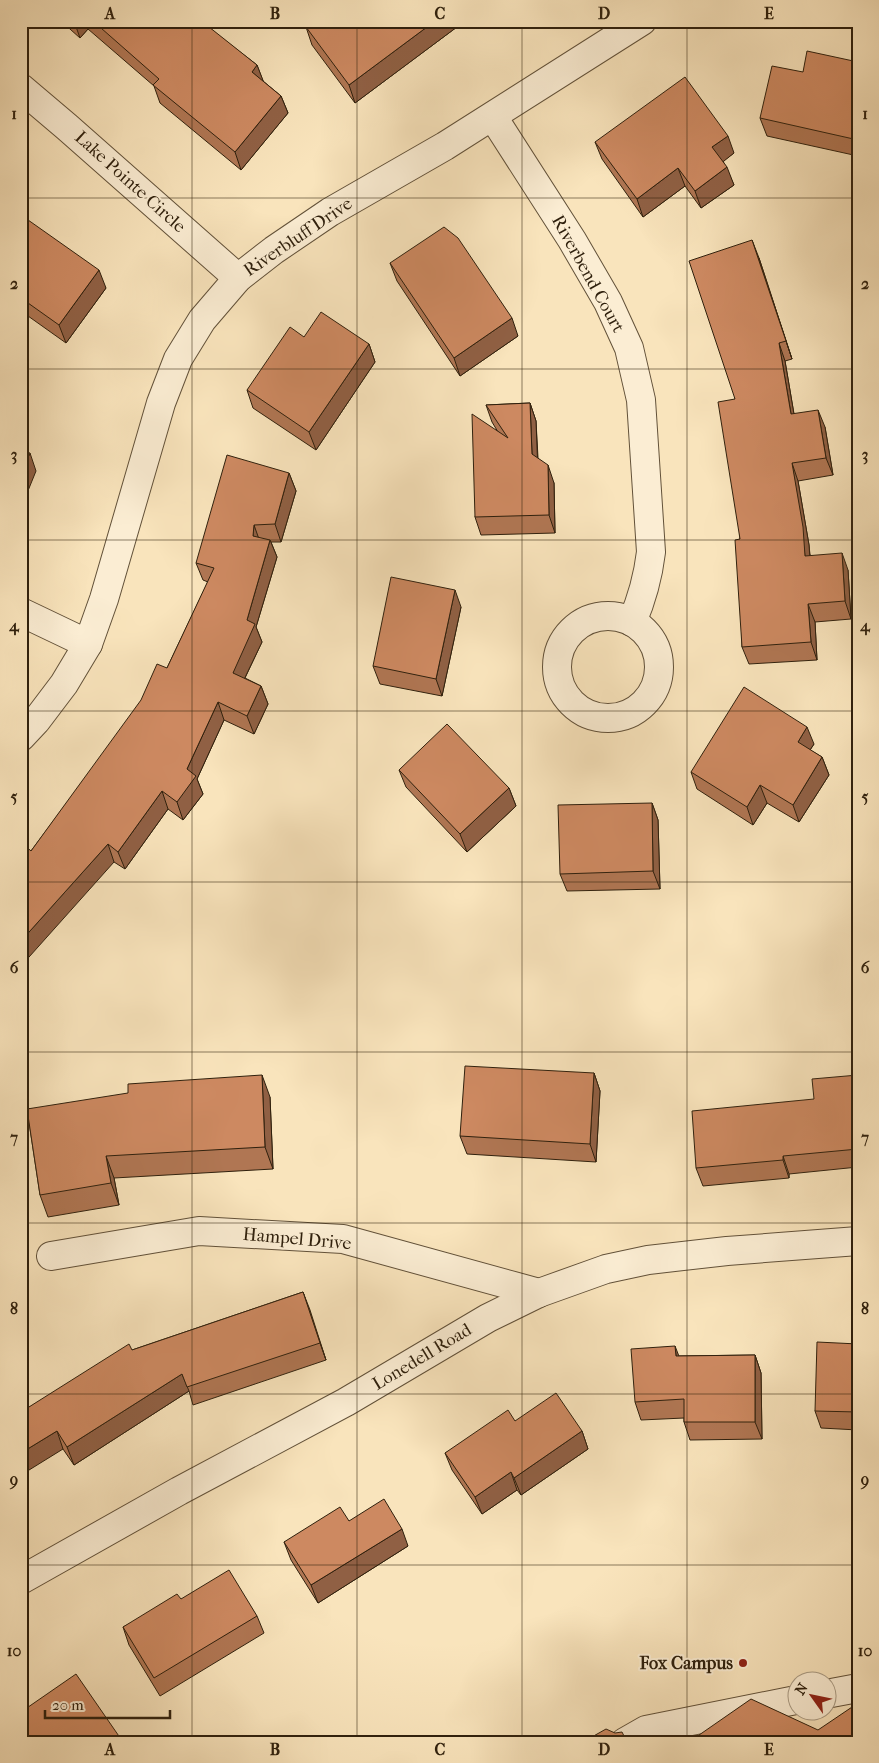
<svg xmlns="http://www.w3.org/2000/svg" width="879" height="1763" font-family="'IM FELL French Canon',serif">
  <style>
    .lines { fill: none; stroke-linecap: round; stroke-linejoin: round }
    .minor-casing { stroke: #625139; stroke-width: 30 }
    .minor { stroke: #fbedd3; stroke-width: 28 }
    .wall { fill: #b07653; stroke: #2f200d }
    .shaded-wall { fill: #906044; stroke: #2f200d }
    .building { fill: #cd8961; stroke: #2f200d }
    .grid { fill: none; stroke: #2f200d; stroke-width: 1; stroke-opacity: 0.55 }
    .poi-dot { fill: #8f2418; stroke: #fbedd3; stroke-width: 2 }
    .labels { text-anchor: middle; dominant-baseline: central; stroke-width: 4; stroke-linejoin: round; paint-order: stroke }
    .street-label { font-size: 18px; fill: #2f200d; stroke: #fbedd3 }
    .poi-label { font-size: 18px; font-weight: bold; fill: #2f200d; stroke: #fbedd3; text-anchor: end }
    .neatline { fill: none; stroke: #2f200d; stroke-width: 2 }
    .grid-label { font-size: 16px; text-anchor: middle; font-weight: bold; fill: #2f200d }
  </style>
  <rect width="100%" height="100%" fill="#f9e4bc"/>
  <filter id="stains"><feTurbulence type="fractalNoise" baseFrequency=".004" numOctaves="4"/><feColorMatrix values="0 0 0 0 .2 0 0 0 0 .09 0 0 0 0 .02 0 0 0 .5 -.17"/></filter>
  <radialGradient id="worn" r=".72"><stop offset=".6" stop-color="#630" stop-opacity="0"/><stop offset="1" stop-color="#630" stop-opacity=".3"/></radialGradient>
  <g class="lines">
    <g class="minor-casing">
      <g id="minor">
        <polyline points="21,88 67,127 238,278"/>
        <path d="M493,117l79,123 36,62 21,46 12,52 10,152c-3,25 -9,47 -19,70"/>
        <polyline points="21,612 88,644"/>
        <circle cx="608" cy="667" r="51"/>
        <polyline points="21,737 36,721 64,684 88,644 104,599 161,403 178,359 202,320 238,278 274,250 330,212 445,146 642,21"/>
        <polyline points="51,1256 199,1231 343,1239 539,1293"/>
        <polyline points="21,1580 179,1491 346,1402 488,1318 539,1293 606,1269 648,1260 727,1251 858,1241"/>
        <polyline points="826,1694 858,1688"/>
        <polyline points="625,1742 646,1730 796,1700"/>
      </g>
    </g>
    <use href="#minor" class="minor"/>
  </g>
  <g class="wall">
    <polygon points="61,21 200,21 257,65 263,81 281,96 288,113 241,170 160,103 154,86 88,29 80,38"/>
    <polygon points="465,21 355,103 312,45 306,27"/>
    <polygon points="858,62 858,156 767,136 760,118 803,72"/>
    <polygon points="595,142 734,153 723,161 734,185 701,208 685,186 643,217 602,159"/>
    <polygon points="21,215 106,288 66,343 21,311"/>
    <polygon points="759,258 792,359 785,361 794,414 825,427 833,475 798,481 809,545 810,555 848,570 851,619 815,622 817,660 749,664 742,647 740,539 735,399"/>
    <polygon points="390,263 518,336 460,376 397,281"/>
    <polygon points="304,337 369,344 375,362 316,450 253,408 247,390"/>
    <polygon points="530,403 536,421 538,458 554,483 555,533 481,535 475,517 498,432 492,422 486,405"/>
    <polygon points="289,473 296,491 281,542 271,542 277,557 256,627 262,642 245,678 261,686 268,704 254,734 224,720 197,779 203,794 183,820 168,809 125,869 114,862 31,851 167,668 208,582 203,580 196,563"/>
    <polygon points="461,607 442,696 380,684 373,666"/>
    <polygon points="814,744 810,750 822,757 829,775 799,822 767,803 753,825 697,789 691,772"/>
    <polygon points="399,770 509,788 516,806 467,852 406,787"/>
    <polygon points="652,803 658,820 660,889 567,891 560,874"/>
    <polygon points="594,1073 600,1091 596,1162 467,1154 460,1136"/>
    <polygon points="858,1075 858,1167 789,1174 789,1178 703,1186 696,1168"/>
    <polygon points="270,1097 273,1169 114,1178 119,1205 48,1217 40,1195 27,1109"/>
    <polygon points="303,1292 326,1360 193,1405 189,1391 74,1465 63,1449 21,1412 132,1350"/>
    <polygon points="858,1344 858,1430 821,1428 815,1411"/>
    <polygon points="755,1355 761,1373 762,1439 690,1440 684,1422 684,1418 641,1420 635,1402 679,1356"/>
    <polygon points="515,1421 582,1431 588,1449 521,1495 517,1490 482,1514 452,1470 445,1453"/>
    <polygon points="349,1521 408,1546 318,1603 291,1560 284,1542"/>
    <polygon points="181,1599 257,1616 264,1633 160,1696 129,1645 123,1627"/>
  </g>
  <g class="shaded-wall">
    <polygon points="74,21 85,21 88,29 80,38"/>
    <polygon points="435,21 465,21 355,103 349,85"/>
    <polygon points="472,21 480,21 473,25"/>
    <polygon points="257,65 264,83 252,72"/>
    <polygon points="281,96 288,113 241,170 235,152"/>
    <polygon points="728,136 734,153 719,165 712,147"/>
    <polygon points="727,167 734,185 701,208 695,191"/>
    <polygon points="678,168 685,186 643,217 637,199"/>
    <polygon points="752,240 759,258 792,359 786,341"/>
    <polygon points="99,270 106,288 66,343 59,325"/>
    <polygon points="512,318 518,336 460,376 454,358"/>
    <polygon points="779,343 785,361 797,432 791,414"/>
    <polygon points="369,344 375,362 316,450 309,432"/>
    <polygon points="530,403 536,421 538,472 532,454"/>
    <polygon points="818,410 825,427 833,475 826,458"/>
    <polygon points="30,453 36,471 21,508 21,474"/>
    <polygon points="792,463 798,481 809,545 811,573 805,556"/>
    <polygon points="548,465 554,483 555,533 549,515"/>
    <polygon points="289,473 296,491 281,542 275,524"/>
    <polygon points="254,525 260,542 253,536"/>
    <polygon points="270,540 277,557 256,627 262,642 239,690 233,673 247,620"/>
    <polygon points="842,553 848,570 851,619 845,601"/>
    <polygon points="455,590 461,607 442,696 436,679"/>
    <polygon points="808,604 815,622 817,660 811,642"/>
    <polygon points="261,686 268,704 254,734 247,716"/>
    <polygon points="218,702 224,720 197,779 203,794 183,820 177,802 187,769"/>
    <polygon points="807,727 814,744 804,759 798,742"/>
    <polygon points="822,757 829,775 799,822 793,805"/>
    <polygon points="760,785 767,803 753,825 747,807"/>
    <polygon points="509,788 516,806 467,852 460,834"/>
    <polygon points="162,791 168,809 125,869 118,852"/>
    <polygon points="652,803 658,820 660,889 653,871"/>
    <polygon points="108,844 114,862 21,966 21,941"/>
    <polygon points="594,1073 600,1091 596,1162 590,1144"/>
    <polygon points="262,1075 270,1097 273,1169 265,1147"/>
    <polygon points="106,1156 114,1178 119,1205 111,1183"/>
    <polygon points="783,1156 789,1174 789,1178 783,1160"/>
    <polygon points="303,1292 310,1310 326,1360 320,1343"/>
    <polygon points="675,1346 682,1364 676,1356"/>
    <polygon points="755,1355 761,1373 762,1439 755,1422"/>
    <polygon points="182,1374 189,1391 74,1465 67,1447"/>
    <polygon points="57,1431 63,1449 21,1475 21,1453"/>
    <polygon points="582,1431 588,1449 521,1495 514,1478"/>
    <polygon points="511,1472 517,1490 482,1514 475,1497"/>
    <polygon points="402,1529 408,1546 318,1603 311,1585"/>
  </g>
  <g class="building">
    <polygon points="93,21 200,21 203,24 204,23 257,65 252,72 281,96 235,152 153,85 159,79"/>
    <polygon points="314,21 435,21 349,85 306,27"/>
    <polygon points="807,51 858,62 858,140 760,118 772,66 803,72"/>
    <polygon points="685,77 728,136 712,147 727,167 695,191 678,168 637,199 595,142"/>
    <polygon points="21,215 99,270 59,325 21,298"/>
    <polygon points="444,227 458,238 512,318 454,358 390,263"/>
    <polygon points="752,240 786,341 779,343 791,414 818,410 826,458 792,463 803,527 805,556 842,553 845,601 808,604 811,642 742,647 735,540 740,539 718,402 735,399 689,261"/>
    <polygon points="321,312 369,344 309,432 247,390 290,327 304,337"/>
    <polygon points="530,403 532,454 548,465 549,515 475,517 472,414 508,438 486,405"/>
    <polygon points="21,450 30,453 21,474"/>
    <polygon points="227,455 289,473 275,524 254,525 253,536 270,540 247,620 255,624 233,673 261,686 247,716 218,702 187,769 196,776 177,802 162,791 118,852 108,844 21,941 21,842 31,851 141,700 157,664 167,668 214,568 196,563"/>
    <polygon points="391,577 455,590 436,679 373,666"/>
    <polygon points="744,687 807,727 798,742 822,757 793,805 760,785 747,807 691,772"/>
    <polygon points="447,724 509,788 460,834 399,770"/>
    <polygon points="652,803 653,871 560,874 558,805"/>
    <polygon points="465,1066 594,1073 590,1144 460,1136"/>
    <polygon points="262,1075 265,1147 106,1156 111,1183 40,1195 27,1109 128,1093 128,1084"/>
    <polygon points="858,1075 858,1149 783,1156 783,1160 696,1168 692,1111 814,1099 812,1079"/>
    <polygon points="303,1292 320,1343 187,1387 182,1374 67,1447 57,1431 21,1453 21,1412 129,1344 132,1350"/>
    <polygon points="817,1342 858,1344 858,1412 815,1411"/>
    <polygon points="675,1346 676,1356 755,1355 755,1422 684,1422 684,1399 635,1402 631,1349"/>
    <polygon points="556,1393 582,1431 514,1478 511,1472 475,1497 445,1453 508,1410 515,1421"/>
    <polygon points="384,1499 402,1529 311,1585 284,1542 340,1507 349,1521"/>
    <polygon points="229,1570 257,1616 154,1678 123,1627 177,1594 181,1599"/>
    <polygon points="76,1674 123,1742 21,1742 21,1712"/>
    <polygon points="751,1699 818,1730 858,1703 858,1742 689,1742"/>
    <polygon points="606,1729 615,1733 622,1732 627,1742 583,1742"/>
  </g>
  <path class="grid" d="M192,21v1721M357,21v1721M522,21v1721M687,21v1721M21,198h837M21,369h837M21,540h837M21,711h837M21,882h837M21,1052h837M21,1223h837M21,1394h837M21,1565h837"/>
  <circle class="poi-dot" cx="743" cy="1663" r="5"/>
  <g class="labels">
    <g class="street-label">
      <text transform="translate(130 182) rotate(42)">Lake Pointe Circle</text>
      <text transform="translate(298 237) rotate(-34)">Riverbluff Drive</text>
      <text transform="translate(588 274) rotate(61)">Riverbend Court</text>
      <text transform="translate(297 1239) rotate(5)">Hampel Drive</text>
      <text transform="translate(422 1357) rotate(-31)">Lonedell Road</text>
    </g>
    <g class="poi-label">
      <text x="733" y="1663">Fox Campus</text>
    </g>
  </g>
  <rect width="879" height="1763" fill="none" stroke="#f9e4bc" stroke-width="55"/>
  <g transform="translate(812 1696) rotate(303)"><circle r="24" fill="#fbedd3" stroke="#a99b84"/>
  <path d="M0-4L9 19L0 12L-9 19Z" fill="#8f2418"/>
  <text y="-8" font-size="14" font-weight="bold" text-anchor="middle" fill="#2f200d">N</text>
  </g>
  <path d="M45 1710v8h125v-8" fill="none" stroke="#2f200d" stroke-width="2.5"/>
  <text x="52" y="1710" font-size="15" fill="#2f200d" stroke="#fbedd3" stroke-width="4" paint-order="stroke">20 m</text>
  <rect x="28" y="28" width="824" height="1708" class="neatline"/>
  <g class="grid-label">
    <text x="110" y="19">A</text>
    <text x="275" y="19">B</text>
    <text x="440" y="19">C</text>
    <text x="604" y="19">D</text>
    <text x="769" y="19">E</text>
    <text x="14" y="119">1</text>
    <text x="865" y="119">1</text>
    <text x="14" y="289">2</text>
    <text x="865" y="289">2</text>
    <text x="14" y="460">3</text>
    <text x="865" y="460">3</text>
    <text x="14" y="631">4</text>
    <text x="865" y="631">4</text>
    <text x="14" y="802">5</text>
    <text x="865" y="802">5</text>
    <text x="14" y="973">6</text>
    <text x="865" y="973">6</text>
    <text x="14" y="1143">7</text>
    <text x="865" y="1143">7</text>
    <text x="14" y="1314">8</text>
    <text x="865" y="1314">8</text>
    <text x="14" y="1485">9</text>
    <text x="865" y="1485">9</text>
    <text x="14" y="1656">10</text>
    <text x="865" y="1656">10</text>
    <text x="110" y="1755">A</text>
    <text x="275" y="1755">B</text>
    <text x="440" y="1755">C</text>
    <text x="604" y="1755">D</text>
    <text x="769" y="1755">E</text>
  </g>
  <rect width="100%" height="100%" filter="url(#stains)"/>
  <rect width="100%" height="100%" fill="url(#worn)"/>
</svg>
